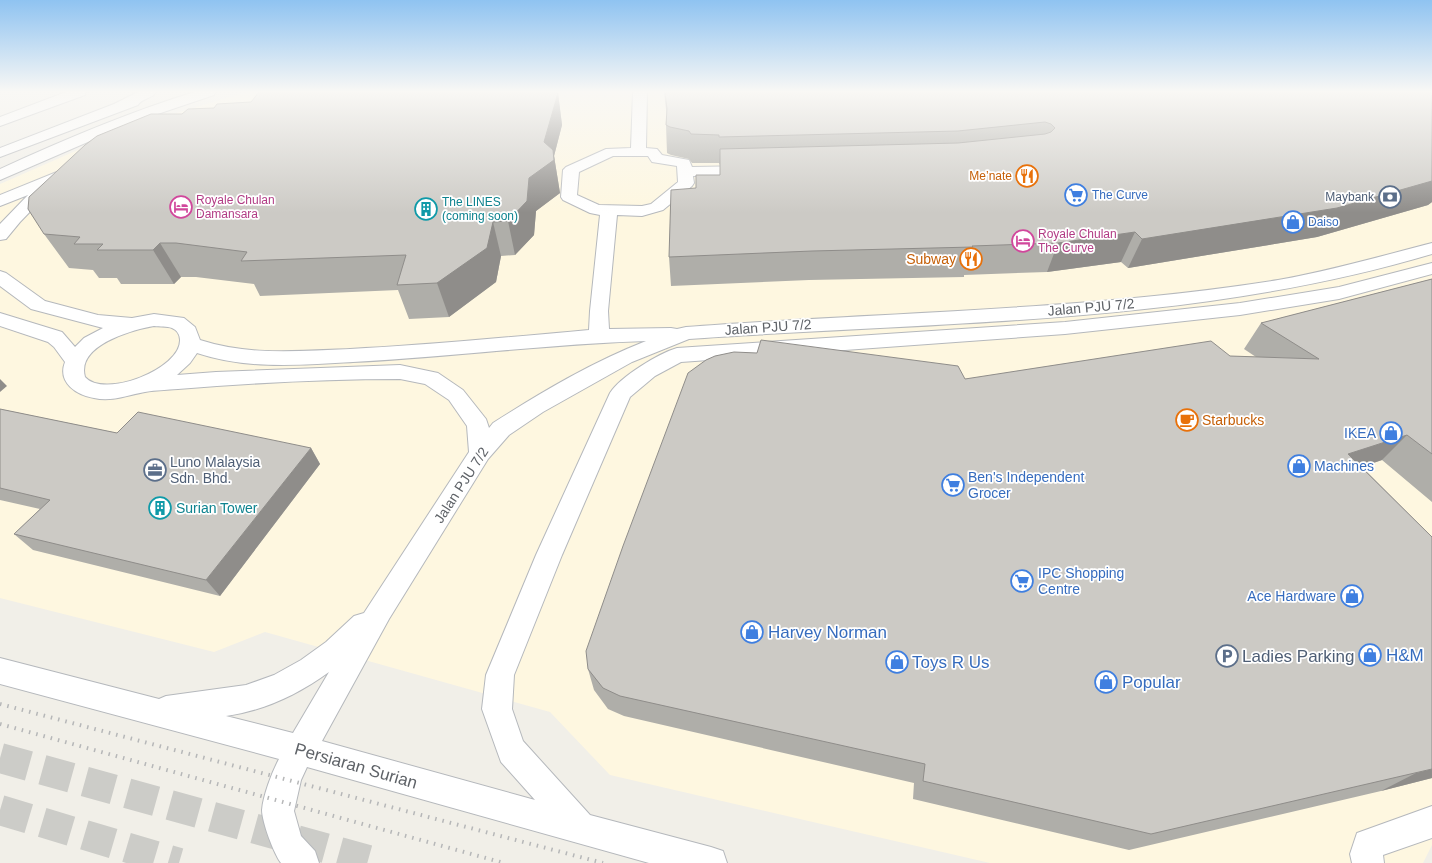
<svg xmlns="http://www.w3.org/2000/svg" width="1432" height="863" font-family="Arial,sans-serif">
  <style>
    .commercial { fill: #fef7e0 }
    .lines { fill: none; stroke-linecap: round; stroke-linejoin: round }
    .major-tunnel { stroke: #ccccc8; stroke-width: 30; stroke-dasharray: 30 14; stroke-linecap: butt }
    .minor-casing { stroke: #b5b8bc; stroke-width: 2 }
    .minor { fill: #fff; fill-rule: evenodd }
    .rail { stroke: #b6b7b8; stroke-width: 4; stroke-dasharray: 1.5 6; stroke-linecap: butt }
    .wall { fill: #afaea9 }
    .shaded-wall { fill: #8f8d8a }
    .building { fill: #cccac5; stroke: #8f8d8a }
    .labels { text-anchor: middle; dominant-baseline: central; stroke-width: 3.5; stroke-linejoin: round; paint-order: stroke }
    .far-food-label { font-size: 12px; fill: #c56008; stroke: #fff; text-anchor: end }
    .far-shop-label { font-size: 12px; fill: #366cbe; stroke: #fff; text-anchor: start }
    .far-service-label { font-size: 12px; fill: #4e5e75; stroke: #fff; text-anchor: end }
    .far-hotel-label { font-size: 12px; fill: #b23c85; stroke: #fff; text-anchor: start }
    .far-culture-label { font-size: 12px; fill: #0d838f; stroke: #fff; text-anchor: start }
    .food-label { font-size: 14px; fill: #c56008; stroke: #fff; text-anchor: end }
    .street-label { font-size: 14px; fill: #5f6368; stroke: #fff }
    .shop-label { font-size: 14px; fill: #366cbe; stroke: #fff; text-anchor: start }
    .service-label { font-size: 14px; fill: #4e5e75; stroke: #fff; text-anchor: start }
    .culture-label { font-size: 14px; fill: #0d838f; stroke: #fff; text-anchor: start }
    .near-shop-label { font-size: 17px; fill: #366cbe; stroke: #fff; text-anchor: start }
    .near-service-label { font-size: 17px; fill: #4e5e75; stroke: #fff; text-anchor: start }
    .near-street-label { font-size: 17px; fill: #5f6368; stroke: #fff }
  </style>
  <rect width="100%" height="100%" fill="#f1efe8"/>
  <polygon class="commercial" points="246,92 1432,92 1432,845 1423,863 990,863 610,775 550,712 265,632 214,652 0,598 0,184 80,149 170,115"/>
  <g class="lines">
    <g class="major-tunnel">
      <polyline points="0,758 379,863"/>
      <polyline points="0,810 179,863"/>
    </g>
    <g class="minor-casing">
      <g id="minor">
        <polygon points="66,92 86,92 85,95 0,126 0,117"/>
        <path d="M138,92h18c-4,7 -14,6 -18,13l-138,52v-9l114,-44z"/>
        <path d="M194,92h21l-1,3 -80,27 -134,58v-11c63,-29 127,-56 194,-77z"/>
        <path d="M633,92h14l-1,56 11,1 5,6 27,5 3,7 58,-1 5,2 3,3 -3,3 -5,2h-57l1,7 -2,3 -29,24 -21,6 -25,-1 -9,96 1,18 62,-1 6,1 9,-2c197,-15 396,-16 592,-47 52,-9 103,-24 154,-37v11c-241,72 -495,67 -743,85l-57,23 -89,50 -34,23 -21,24 -99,160 -67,122 213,59 -34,-38 -4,-11 -15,-42 4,-34 50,-120 74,-162c10,-16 49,-40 67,-45l388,-26 175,-19 99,-16 93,-24v11l-93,25 -99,16 -175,19 -384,28 -26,14 -25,21 -68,158 -48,120 -2,34 11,32 67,74 121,32 12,4 4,12h-78l-342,-96 -6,13 -7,31 7,25 14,15 4,12h-38c-7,-9 -19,-41 -19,-53 1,-14 10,-38 17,-51l-279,-75v-26l159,41 7,-3 80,-11 28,-10 27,-15 25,-18 28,-26 10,-3 105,-161 -2,-26 -18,-26 -24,-16 -25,-5c-74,0 -148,4 -222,10 -11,1 -22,1 -33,3 -17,3 -33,10 -51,6 -17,-3 -37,-15 -29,-36l-11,-15 -6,-5 -48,-16v-13l62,19 13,15 9,-9 19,-10 -72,-19 -31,-23v-15l6,2 39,28 53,14 34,3 22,-4 30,4 11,9 5,13c50,16 99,11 150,9 80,-4 160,-12 239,-19l1,-19 10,-96 -10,-2 -27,-13 -2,-3 2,-27 3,-3 40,-18 25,-1zM613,156h35l4,6 25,4 1,16 -27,22 -9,2 -43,-1 -22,-10 2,-23zM154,326c6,1 13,0 18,2 5,2 8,7 8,12 1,29 -76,59 -95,37 -9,-32 47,-47 69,-51zM646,341c-54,21 -104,51 -153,82l-4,5 -3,-9 -23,-29 -25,-17 -38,-8 -184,7 -39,3 13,-12 7,-10c51,17 103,12 156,9 98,-5 195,-18 293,-21zM329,672l-36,61 -67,-17c37,-5 73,-22 103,-44z"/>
        <polygon points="74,165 79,167 82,170 79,173 52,185 53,187 51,190 20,222 6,239 0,240 0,224 28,195 0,206 0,195"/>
        <polygon points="1432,806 1432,838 1383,855 1384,863 1352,863 1350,854 1357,833"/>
      </g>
    </g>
    <use href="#minor" class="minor"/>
    <g class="rail">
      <polyline points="0,704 603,863"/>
      <polyline points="0,724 504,863"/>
    </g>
  </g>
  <g class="wall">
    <polygon points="664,92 1432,92 1432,202 1428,205 1317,237 1128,268 1121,262 1047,272 964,275 964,277 809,280 671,286 669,257 696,188 720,175 720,165 719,163 692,163 689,159 671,155 667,153 666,125 667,118"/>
    <polygon points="558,93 562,125 554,156 560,193 536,211 534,235 515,255 501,256 496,282 449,317 409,319 398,290 260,296 254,284 196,277 181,277 174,284 121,284 117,278 99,278 93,270 69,268 44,234 182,114 214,108"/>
    <polygon points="1432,279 1432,502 1382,460 1362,467 1432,537 1432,778 1381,791 1129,850 913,799 914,783 624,716 608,709 594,690 588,669 965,379 1230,356 1256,357 1244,349 1261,323"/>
    <polygon points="0,409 117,433 311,448 320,464 220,596 33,550 14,534 40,509 0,500"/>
  </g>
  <g class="shaded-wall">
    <polygon points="558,93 562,125 554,156 560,193 536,211 534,235 515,255 508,221 529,178 544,142"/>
    <polygon points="1432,181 1432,202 1428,205 1317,237 1128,268 1142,239"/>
    <polygon points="493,222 501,256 496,282 449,317 437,283"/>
    <polygon points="1135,232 1121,262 1047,272 1058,243"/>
    <polygon points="160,243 181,277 174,284 153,250"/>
    <polygon points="0,379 7,386 0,392"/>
    <polygon points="1407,435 1382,460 1325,479 1348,454"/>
    <polygon points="311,448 320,464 220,596 206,580"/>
    <polygon points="1432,769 1432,778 1381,791 1416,773"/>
  </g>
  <g class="building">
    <polygon points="259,92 556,92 558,93 544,142 553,150 554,160 529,178 527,201 508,221 493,222 487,248 437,283 397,285 406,255 241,261 247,252 176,243 160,243 153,250 97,250 103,244 74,244 80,237 44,234 28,209 29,197 85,145 97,136 151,114 182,114 188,109 214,108 217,104 251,102"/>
    <polygon points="665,92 1432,92 1432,181 1337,208 1142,239 1135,232 1058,243 972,246 973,247 812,251 669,257 671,190 696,188 696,175 720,175 720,149 958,143 1045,134 1051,132 1055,128 1051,124 1045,122 958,131 719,137 719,135 691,134 689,131 670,127 666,125 667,109"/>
    <polygon points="1432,279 1432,454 1407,435 1348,454 1432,537 1432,769 1151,834 923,781 925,764 620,696 603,688 588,669 586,651 623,546 688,373 706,360 715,356 734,352 757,353 761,340 958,366 965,379 1211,341 1230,356 1319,359 1261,323"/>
    <polygon points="0,409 117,433 138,412 311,448 206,580 14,534 50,500 0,488"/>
  </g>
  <linearGradient id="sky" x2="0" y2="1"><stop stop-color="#8fc3f1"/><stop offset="0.43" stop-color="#f9f8f5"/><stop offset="1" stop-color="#f9f8f5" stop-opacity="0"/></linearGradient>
  <rect width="1432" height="213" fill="url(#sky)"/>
  <defs>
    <g id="restaurant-ring" transform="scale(1.15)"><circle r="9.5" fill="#fff" stroke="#e8710a" stroke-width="1.5"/><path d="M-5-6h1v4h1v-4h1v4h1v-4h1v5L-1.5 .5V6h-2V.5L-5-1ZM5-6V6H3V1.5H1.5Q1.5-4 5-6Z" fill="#e8710a"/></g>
    <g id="supermarket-ring" transform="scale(1.15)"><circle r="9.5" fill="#fff" stroke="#3f7fe0" stroke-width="1.5"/><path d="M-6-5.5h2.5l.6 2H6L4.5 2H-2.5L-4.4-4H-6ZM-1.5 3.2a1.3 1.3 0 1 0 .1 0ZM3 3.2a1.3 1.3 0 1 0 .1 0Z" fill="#3f7fe0"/></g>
    <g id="bank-ring" transform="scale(1.15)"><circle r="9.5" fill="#fff" stroke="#5c6f8a" stroke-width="1.5"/><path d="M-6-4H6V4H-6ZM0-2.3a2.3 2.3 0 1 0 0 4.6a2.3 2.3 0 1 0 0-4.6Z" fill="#5c6f8a"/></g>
    <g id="hotel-ring" transform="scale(1.15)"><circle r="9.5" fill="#fff" stroke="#d1479c" stroke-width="1.5"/><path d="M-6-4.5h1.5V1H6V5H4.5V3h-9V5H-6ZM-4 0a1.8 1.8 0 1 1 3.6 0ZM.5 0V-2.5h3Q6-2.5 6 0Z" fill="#d1479c"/></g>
    <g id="building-ring" transform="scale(1.15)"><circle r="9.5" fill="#fff" stroke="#0f9aa8" stroke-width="1.5"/><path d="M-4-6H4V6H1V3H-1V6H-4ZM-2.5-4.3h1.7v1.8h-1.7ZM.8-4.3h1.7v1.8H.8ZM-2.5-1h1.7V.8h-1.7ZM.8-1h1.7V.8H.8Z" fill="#0f9aa8"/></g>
    <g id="shop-ring" transform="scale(1.15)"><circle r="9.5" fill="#fff" stroke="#3f7fe0" stroke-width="1.5"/><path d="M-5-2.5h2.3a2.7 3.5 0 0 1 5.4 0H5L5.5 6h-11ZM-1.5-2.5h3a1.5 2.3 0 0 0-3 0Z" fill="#3f7fe0"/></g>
    <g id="cafe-ring" transform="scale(1.15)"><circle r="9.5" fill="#fff" stroke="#e8710a" stroke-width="1.5"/><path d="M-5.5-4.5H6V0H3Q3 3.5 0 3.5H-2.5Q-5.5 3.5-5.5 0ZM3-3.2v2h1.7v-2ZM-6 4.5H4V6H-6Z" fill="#e8710a"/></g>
    <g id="office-ring" transform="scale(1.15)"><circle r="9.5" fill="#fff" stroke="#5c6f8a" stroke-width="1.5"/><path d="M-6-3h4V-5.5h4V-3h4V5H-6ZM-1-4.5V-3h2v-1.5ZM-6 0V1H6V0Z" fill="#5c6f8a"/></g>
    <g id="parking-ring" transform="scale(1.15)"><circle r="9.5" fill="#fff" stroke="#5c6f8a" stroke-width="1.5"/><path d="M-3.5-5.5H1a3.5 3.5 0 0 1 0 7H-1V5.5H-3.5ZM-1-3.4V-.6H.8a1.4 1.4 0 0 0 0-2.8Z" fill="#5c6f8a"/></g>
  </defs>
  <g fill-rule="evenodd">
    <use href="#restaurant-ring" x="1027" y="176"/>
    <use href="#supermarket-ring" x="1076" y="195"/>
    <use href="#bank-ring" x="1390" y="197"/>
    <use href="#hotel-ring" x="181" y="207"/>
    <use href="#building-ring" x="426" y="209"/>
    <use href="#shop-ring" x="1293" y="222"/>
    <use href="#hotel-ring" x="1023" y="241"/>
    <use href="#restaurant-ring" x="971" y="259"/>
    <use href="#cafe-ring" x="1187" y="420"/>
    <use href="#shop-ring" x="1391" y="433"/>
    <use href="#shop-ring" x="1299" y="466"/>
    <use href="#office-ring" x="155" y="470"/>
    <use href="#supermarket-ring" x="953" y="485"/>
    <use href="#building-ring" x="160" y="508"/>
    <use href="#supermarket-ring" x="1022" y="581"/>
    <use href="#shop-ring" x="1352" y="596"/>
    <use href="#shop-ring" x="752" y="632"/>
    <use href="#shop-ring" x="1370" y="655"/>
    <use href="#parking-ring" x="1227" y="656"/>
    <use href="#shop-ring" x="897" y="662"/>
    <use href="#shop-ring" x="1106" y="682"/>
  </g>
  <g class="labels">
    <g class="far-food-label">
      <text x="1012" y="176">Me’nate</text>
    </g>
    <g class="far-shop-label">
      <text x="1092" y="195">The Curve</text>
      <text x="1308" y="222">Daiso</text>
    </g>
    <g class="far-service-label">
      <text x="1374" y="197">Maybank</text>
    </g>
    <g class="far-hotel-label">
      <text x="196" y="200">Royale Chulan<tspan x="196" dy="14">Damansara</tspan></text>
      <text x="1038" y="234">Royale Chulan<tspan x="1038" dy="14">The Curve</tspan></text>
    </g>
    <g class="far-culture-label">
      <text x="442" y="202">The LINES<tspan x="442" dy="14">(coming soon)</tspan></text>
    </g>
    <g class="food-label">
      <text x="956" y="259">Subway</text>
      <text x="1202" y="420" text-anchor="start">Starbucks</text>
    </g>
    <g class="street-label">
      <text transform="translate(1091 307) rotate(-5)">Jalan PJU 7/2</text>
      <text transform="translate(768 327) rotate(-4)">Jalan PJU 7/2</text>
      <text transform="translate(461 485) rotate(-57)">Jalan PJU 7/2</text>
    </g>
    <g class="shop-label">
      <text x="1376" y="433" text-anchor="end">IKEA</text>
      <text x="1314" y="466">Machines</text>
      <text x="968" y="477">Ben's Independent<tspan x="968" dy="16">Grocer</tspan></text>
      <text x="1038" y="573">IPC Shopping<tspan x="1038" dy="16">Centre</tspan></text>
      <text x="1336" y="596" text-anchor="end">Ace Hardware</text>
    </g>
    <g class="service-label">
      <text x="170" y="462">Luno Malaysia<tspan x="170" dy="16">Sdn. Bhd.</tspan></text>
    </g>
    <g class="culture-label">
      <text x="176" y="508">Surian Tower</text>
    </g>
    <g class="near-shop-label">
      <text x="768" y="632">Harvey Norman</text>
      <text x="1386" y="655">H&amp;M</text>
      <text x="912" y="662">Toys R Us</text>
      <text x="1122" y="682">Popular</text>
    </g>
    <g class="near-service-label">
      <text x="1242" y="656">Ladies Parking</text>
    </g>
    <g class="near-street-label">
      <text transform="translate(356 766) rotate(16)">Persiaran Surian</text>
    </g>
  </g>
</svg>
